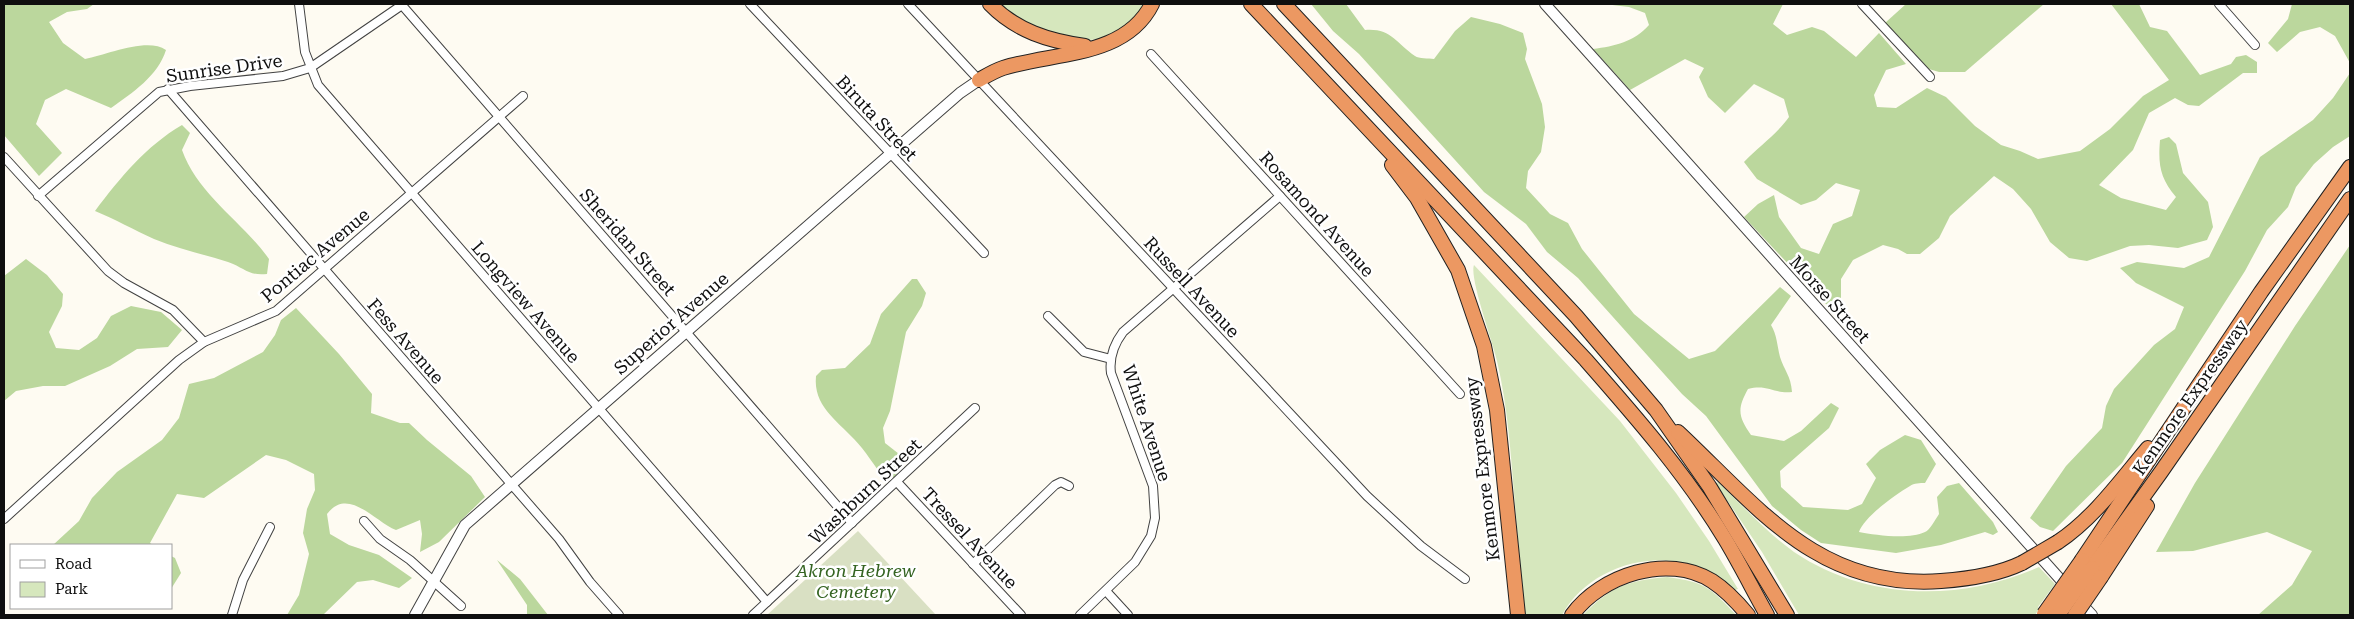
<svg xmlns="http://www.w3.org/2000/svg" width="2354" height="619" font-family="'Roboto Serif',serif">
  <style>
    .green { fill: #d6e7bd }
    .forest { fill: #bbd79d }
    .cemetery { fill: #d9e0c3 }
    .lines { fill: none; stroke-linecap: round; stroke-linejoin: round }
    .minor-casing { stroke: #424242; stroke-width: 10 }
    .tertiary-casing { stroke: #424242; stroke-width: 12 }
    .motorway-casing { stroke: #202020; stroke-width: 16 }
    .minor { stroke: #fff; stroke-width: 8 }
    .tertiary { stroke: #fff; stroke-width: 10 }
    .motorway { stroke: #ec9862; stroke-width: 14 }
    .motorway-bridge-casing { stroke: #202020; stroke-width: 16; stroke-linecap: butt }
    .motorway-bridge { stroke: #ec9862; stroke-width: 14 }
    .labels { text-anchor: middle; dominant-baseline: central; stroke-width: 5; stroke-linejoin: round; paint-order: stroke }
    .street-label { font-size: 18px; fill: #0f0f0f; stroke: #fff }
    .park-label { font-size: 18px; font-style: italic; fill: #356422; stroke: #fff }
  </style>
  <rect width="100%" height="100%" fill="#fefbf2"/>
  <g class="green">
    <polygon points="996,4 1147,4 1136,22 1105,38 1090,40 1065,39 1037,30"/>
    <path d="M1474,265l146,156 56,72 33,48 29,48 -3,1c-10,-8 -22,-18 -35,-23 -50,-18 -112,1 -138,48h-37c-3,-37 -7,-73 -10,-110 -4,-48 -7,-98 -18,-144 -4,-18 -28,-84 -23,-96z"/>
    <path d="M1718,482c25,24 48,50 76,70 73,49 166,50 245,15l16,17 -17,23 1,2 -4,6h-236l-37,-63 -46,-68z"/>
    <path d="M1667,577c38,5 44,11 69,38h-153c28,-29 44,-34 84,-38z"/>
  </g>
  <g class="forest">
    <path d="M4,4h90l-7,5 -20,3 -18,10 14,21 22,16c22,-4 62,-22 81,-9 -8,26 -34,43 -55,58l-45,-19 -21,11 -9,24 26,29 -23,23 -35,-41z"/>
    <path d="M1311,4h35l19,26c26,-2 31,13 50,26 4,3 13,2 19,3l21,-28 16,-14 29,7 23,9 4,16 -2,10 17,45 3,23 -4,25 -13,19 -2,17 24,26 18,9 14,26 52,65 55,45 26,-8 65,-64 11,9 -20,29c6,10 6,20 9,32 4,13 11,19 12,35 -19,2 -24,-8 -44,-3 -11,20 -10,27 3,46l33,6 17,-10 30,-28 8,5 -10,20 -49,43 1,16 22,20 45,3 14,-6 14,-26 -10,-14 14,-14 25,-15 16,5 15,24 -11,19c-5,0 -11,0 -15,3 -14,8 -46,31 -51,46 16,3 50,8 66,0 5,-2 10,-12 14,-18l-2,-17 10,-11 12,-3 34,39 5,10 -5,3 -8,-3 -44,13 -45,8 -75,-10 -20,-13 -29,-24 -66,-90 -24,-22 -104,-116 -31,-26 -21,-28 -42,-32 -125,-138 -26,-23z"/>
    <path d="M1604,4h179l-10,20 14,11 25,-8 12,4 32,26 23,-24 27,31 -20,6 -12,25 3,12 19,1 31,-20 19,9 29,29 26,19 19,6 18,8 42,-8 30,-22 33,-33 26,-16 -58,-76h28l11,23 17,4 33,44 31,-11 5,-7 10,-2 11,7v11h-14l-44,33 -11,-1 -13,-7 -26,15 -16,37 -34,35 22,13 45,12 10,-13c-16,-19 -18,-32 -16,-57l9,-3 7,7 7,29 25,29 5,25 -6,13 -29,8 -29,-3 -19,1 -43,15 -18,-3 -19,-16 -19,-33 -18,-20 -19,-13 -44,40 -11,22 -19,16h-13l-9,-5 -15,-4 -30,15 -12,19v35l-14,-9 -83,-88 14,-13 16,-9 5,22 22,31 18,6 14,-30 19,-8 8,-26 -24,-7 -20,17 -15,5 -44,-26 -13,-17c15,-16 32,-27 45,-45l-5,-18 -30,-15 -29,29 -17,-16 -9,-20 5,-9 -19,-9 -55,31 -37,-41c22,-3 41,-7 56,-24l-4,-12 -16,-6z"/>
    <polygon points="1906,4 2044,4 1965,72 1939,72 1929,69 1885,23"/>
    <polygon points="2292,4 2350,4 2350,63 2335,36 2320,27 2300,32 2277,52 2268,43 2288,19"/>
    <polygon points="2350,73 2350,136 2333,147 2314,164 2296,187 2288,207 2267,230 2245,271 2122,463 2053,531 2040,527 2030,518 2066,466 2102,428 2106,406 2114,389 2154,345 2175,329 2184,307 2136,283 2120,268 2137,262 2184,268 2209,257 2260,157 2313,120 2333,98"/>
    <path d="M182,125l8,8 -8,17c16,45 60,71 87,109l-2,15c-19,2 -22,-6 -39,-12 -25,-8 -50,-13 -74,-23 -20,-9 -39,-20 -59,-28 25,-33 51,-65 87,-86z"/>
    <polygon points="2350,245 2350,615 2258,615 2292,585 2312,551 2267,532 2193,551 2156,552 2195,483 2295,326"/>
    <polygon points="26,259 47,275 63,294 62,306 49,332 56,348 79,350 97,338 111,316 131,306 161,312 182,330 168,347 137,349 110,366 65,386 43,386 16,391 4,401 4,276"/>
    <path d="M912,279h5l9,14 -4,13 -16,26 -16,79 -7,17 2,15 14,11 5,10 -10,13 -9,2c-11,-13 -19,-28 -31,-40 -18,-19 -41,-34 -38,-63l6,-6 23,-2 25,-24 11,-30z"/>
    <path d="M296,308l43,46 33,40 -1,19 29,10h9l18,17 44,36 14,21 -46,45 -19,10 2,-18 -2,-14 -24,10c-21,-8 -48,-44 -69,-16l3,20 19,11 30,10 33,23 -13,10 -26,-8 -16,2 -34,33h-36l12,-20 10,-41 -6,-21 4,-24 8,-19 -1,-16 -28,-14 -20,-5 -62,43 -27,-4 -27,49 3,2h-100l26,-24 13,-23 25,-26 45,-32 17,-22 10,-34 25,-6 49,-26 12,-17 6,-15z"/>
    <polygon points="171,556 175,558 181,573 171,589"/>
    <polygon points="497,560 520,579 548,615 527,615 527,605"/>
  </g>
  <polygon class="cemetery" points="858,531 936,615 767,615"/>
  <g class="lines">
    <g class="minor-casing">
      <g id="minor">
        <polyline points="299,4 305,52 318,85 767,602"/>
        <polyline points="401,4 852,523"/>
        <polyline points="750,4 984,253"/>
        <polyline points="908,4 1367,496 1421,546 1465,579"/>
        <polyline points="1862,4 1930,77"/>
        <polyline points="2219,4 2255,45"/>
        <polyline points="1151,54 1460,394"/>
        <polyline points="168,89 559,539 590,582 619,615"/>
        <polyline points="4,157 108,271 124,283 173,310 204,342"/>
        <polyline points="38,196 159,92 190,86 283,76 310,68 402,5"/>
        <polyline points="1048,316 1084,352 1111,359"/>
        <polyline points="897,482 1021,615"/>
        <polyline points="4,519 179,360 204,342 276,311 523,96"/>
        <polyline points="364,521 380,539 410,560 461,606"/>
        <polyline points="973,564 1055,485 1061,482 1069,486"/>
        <polyline points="1106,591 1128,615"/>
        <polyline points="232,615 243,580 270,527"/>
        <polyline points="753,615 975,408"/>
        <path d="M1080,615l55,-53 16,-26 4,-18 -2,-32 -42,-113c-2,-15 3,-29 12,-41l157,-136"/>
      </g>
    </g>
    <g class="tertiary-casing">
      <g id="tertiary">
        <polyline points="1545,4 2068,588"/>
        <polyline points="2079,601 2092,615"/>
        <polyline points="415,615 465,525 960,93 979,80"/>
      </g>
    </g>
    <g class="motorway-casing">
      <g id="motorway">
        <path d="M990,4c26,27 59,37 95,42"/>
        <path d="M1251,4l334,355c50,57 101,115 140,180 15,25 28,51 42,76"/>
        <polyline points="1284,4 1576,316 1656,410 1709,486 1787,615"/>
        <path d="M979,80c7,-4 15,-9 24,-12 50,-16 122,-10 149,-64"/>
        <polyline points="1392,165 1417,198 1458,270 1484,346 1497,410 1518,615"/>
        <path d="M1678,432c80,75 141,158 263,149 28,-2 56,-6 81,-18"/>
        <path d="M2058,542c36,-24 62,-61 90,-94"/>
        <polyline points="2082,560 2261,292 2350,167"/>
        <polyline points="2092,568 2161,472 2350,199"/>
        <polyline points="2101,577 2147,506"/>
        <path d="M1572,615c29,-40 96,-62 140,-34 14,9 26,22 36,34"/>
      </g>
    </g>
    <use href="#minor" class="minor"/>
    <use href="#tertiary" class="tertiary"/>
    <use href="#motorway" class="motorway"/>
    <g class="motorway-bridge-casing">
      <g id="motorway-bridge">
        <polyline points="2022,563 2058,542"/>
        <polyline points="2044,614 2082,560"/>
        <polyline points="2058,615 2092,568"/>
        <polyline points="2075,615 2101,577"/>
      </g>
    </g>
    <use href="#motorway-bridge" class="motorway-bridge"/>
  </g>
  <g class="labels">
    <g class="street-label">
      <text transform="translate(224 68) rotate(-8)">Sunrise Drive</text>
      <text transform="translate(877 118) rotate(47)">Biruta Street</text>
      <text transform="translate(1317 214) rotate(48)">Rosamond Avenue</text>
      <text transform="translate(628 242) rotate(49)">Sheridan Street</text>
      <text transform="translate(315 255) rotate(-40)">Pontiac Avenue</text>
      <text transform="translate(1192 287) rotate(47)">Russell Avenue</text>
      <text transform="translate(1830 299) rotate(48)">Morse Street</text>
      <text transform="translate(526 302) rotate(49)">Longview Avenue</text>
      <text transform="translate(671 323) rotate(-41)">Superior Avenue</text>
      <text transform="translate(406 341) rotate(49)">Fess Avenue</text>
      <text transform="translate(2190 397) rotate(-55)">Kenmore Expressway</text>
      <text transform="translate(1147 423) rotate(72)">White Avenue</text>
      <text transform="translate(1482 469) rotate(-97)">Kenmore Expressway</text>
      <text transform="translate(865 491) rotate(-43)">Washburn Street</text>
      <text transform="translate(970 538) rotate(47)">Tressel Avenue</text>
    </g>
    <g class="park-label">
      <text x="856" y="570">Akron Hebrew<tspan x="856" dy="21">Cemetery</tspan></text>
    </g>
  </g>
  <rect width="2354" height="619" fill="none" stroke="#0f0f0f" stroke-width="10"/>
  <rect x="10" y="544" width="162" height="65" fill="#ffffff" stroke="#9f9f9f"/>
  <rect x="20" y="560" width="25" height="8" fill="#ffffff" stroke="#9f9f9f"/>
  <text x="55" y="569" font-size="15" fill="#0f0f0f">Road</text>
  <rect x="20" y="582" width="25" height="15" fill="#d6e7bd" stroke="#9f9f9f"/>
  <text x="55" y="594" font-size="15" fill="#0f0f0f">Park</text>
</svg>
